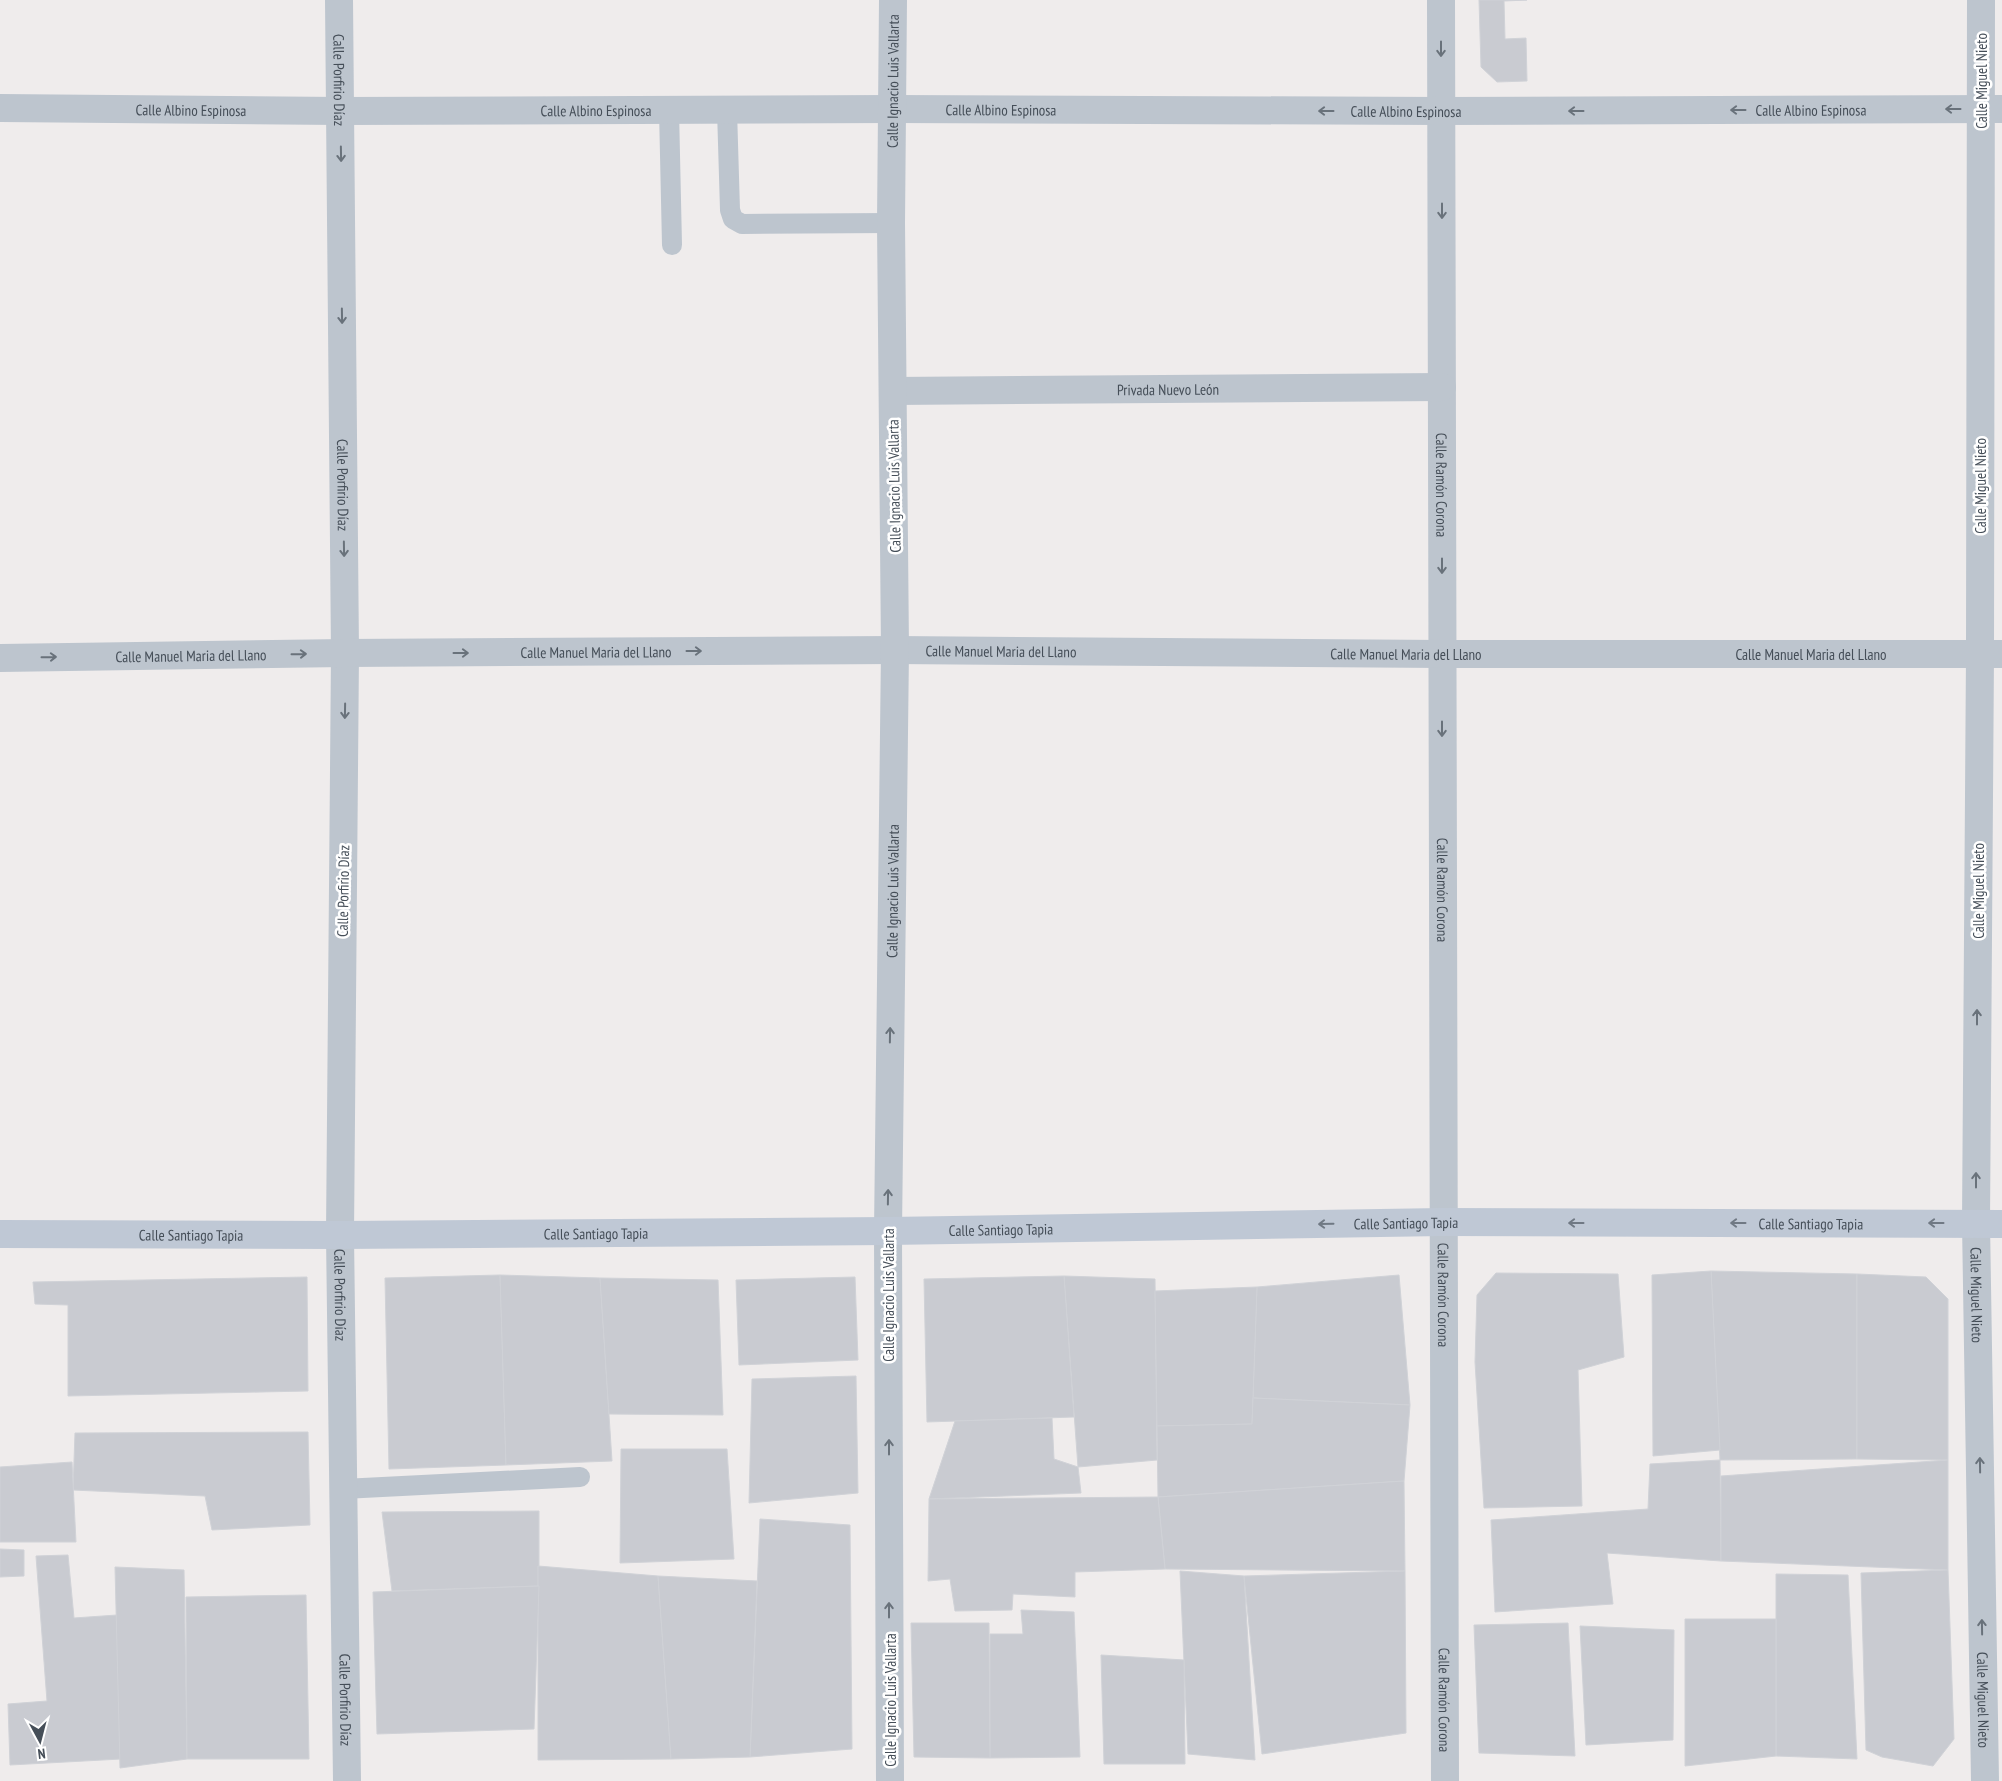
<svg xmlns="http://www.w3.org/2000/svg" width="2002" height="1781" font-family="'PT Sans Narrow',sans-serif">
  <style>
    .building { fill: #c9cbd1; stroke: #d0d2d7 }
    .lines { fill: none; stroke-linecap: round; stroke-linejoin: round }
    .lane { stroke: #bdc5ce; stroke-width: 20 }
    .street { stroke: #bdc5ce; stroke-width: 28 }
    .secondary { stroke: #bfc8d5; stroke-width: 28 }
    .oneway { stroke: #69727b }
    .oneway2 { stroke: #707984 }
    .labels { text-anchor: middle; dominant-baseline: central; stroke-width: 5; stroke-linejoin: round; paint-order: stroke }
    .street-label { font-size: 15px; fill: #454e58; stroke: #fff }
  </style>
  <rect width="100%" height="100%" fill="#efecec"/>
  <g class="building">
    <polygon points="1479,0 1527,0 1504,1 1505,39 1526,38 1527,81 1497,82 1481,67"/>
    <polygon points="1711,1271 1857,1274 1857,1459 1720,1460"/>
    <polygon points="1711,1271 1720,1450 1653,1456 1652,1275"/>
    <polygon points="1496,1273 1618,1274 1624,1357 1578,1370 1582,1506 1484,1508 1475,1362 1477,1295"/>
    <polygon points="1857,1274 1926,1277 1948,1299 1948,1460 1857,1459"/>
    <polygon points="500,1275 506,1465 389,1469 385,1278"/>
    <polygon points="500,1275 600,1278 612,1461 506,1465"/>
    <polygon points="1399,1275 1410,1405 1253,1398 1257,1287"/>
    <polygon points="1064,1276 1155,1279 1157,1460 1078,1467"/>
    <polygon points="1064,1276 1074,1417 927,1422 924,1279"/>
    <polygon points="307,1277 308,1391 68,1396 68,1305 35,1304 33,1282"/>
    <polygon points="855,1277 858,1360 739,1365 736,1280"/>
    <polygon points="600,1278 718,1280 723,1415 609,1414"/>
    <polygon points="1257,1287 1252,1424 1157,1426 1155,1291"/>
    <polygon points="856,1376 858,1493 749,1503 752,1379"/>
    <polygon points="1253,1398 1410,1405 1404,1481 1158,1497 1157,1426 1252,1424"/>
    <polygon points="1052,1418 1054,1459 1078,1467 1081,1493 929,1499 955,1421"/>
    <polygon points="308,1432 310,1525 212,1530 205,1496 73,1490 75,1433"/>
    <polygon points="621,1449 727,1449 734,1559 620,1563"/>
    <polygon points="1720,1460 1721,1561 1607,1553 1613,1604 1495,1612 1491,1520 1648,1509 1650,1464"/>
    <polygon points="1948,1460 1948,1570 1721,1561 1721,1476"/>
    <polygon points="72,1462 76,1542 0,1542 0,1467"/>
    <polygon points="1404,1481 1405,1571 1165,1569 1158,1497"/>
    <polygon points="1158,1497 1165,1569 1075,1572 1075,1597 1013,1594 1012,1610 955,1611 950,1579 928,1581 929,1499"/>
    <polygon points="539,1511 539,1586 392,1591 382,1512"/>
    <polygon points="760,1519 850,1525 852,1749 750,1757"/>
    <polygon points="0,1549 24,1550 24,1576 0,1577"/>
    <polygon points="68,1555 74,1618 117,1615 121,1759 10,1765 8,1704 47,1701 36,1556"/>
    <polygon points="538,1566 658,1576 671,1759 538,1760"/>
    <polygon points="115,1567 184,1570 187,1759 120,1768"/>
    <polygon points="1948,1570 1954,1739 1933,1766 1882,1757 1866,1750 1861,1573"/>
    <polygon points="1180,1571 1244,1576 1255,1760 1188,1754"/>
    <polygon points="1405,1571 1406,1733 1262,1754 1244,1576"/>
    <polygon points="1776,1574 1848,1575 1857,1759 1776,1756"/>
    <polygon points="658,1576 757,1581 750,1757 671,1759"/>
    <polygon points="539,1586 534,1729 377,1734 373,1592"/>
    <polygon points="306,1595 309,1759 187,1759 186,1597"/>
    <polygon points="1021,1610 1074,1612 1080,1757 990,1758 990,1634 1023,1634"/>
    <polygon points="1685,1619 1776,1619 1776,1756 1685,1766"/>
    <polygon points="911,1623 989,1623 990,1758 914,1757"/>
    <polygon points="1568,1623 1575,1756 1479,1753 1474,1625"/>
    <polygon points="1580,1626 1674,1630 1673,1740 1586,1745"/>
    <polygon points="1101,1655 1184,1660 1185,1764 1104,1764"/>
  </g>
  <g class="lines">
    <g class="lane">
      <polyline points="669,110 672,245"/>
      <polyline points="727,110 730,210 733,219 742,224 891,223"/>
      <polyline points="343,1489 580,1477"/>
    </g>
    <g class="street">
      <path id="s1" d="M339,0l6,653 -5,582 7,546"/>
      <path id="s2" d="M1441,0l4,1781"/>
      <path id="s3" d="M1981,0l-1,654 -4,569 9,558"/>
      <path id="s4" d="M0,108l340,3 553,-2 549,2 560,-2"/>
      <path id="s5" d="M893,391l549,-4"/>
      <path id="s6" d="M0,658l345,-5 550,-3 547,4h560"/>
      <path id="s7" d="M890,1781l-2,-550 7,-581 -4,-427 2,-223"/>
    </g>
    <path class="secondary" id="s8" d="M0,1234l340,1 548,-4 555,-9 559,2"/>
  </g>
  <defs><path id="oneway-shaft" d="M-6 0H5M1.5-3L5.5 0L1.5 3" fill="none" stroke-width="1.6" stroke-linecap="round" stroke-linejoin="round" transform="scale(1.25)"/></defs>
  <g class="oneway">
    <use href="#oneway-shaft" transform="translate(1441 49) rotate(90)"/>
    <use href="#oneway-shaft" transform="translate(1953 109) rotate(180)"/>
    <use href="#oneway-shaft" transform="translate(1738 110) rotate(180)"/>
    <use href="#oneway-shaft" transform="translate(1326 111) rotate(-180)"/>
    <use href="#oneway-shaft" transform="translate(1576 111) rotate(180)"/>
    <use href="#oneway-shaft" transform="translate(341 154) rotate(89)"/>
    <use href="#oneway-shaft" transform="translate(1442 211) rotate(90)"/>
    <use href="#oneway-shaft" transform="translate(342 316) rotate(89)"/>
    <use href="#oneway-shaft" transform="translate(344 549) rotate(89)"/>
    <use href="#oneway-shaft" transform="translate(1442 566) rotate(90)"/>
    <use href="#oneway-shaft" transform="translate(694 651)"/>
    <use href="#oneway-shaft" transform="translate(461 653)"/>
    <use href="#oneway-shaft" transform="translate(299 654) rotate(-1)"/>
    <use href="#oneway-shaft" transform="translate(49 657) rotate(-1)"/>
    <use href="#oneway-shaft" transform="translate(345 711) rotate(91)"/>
    <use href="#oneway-shaft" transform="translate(1442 729) rotate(90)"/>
    <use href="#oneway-shaft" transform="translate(1977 1017) rotate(-90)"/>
    <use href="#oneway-shaft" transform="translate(890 1035) rotate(-89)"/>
    <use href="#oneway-shaft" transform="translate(1976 1180) rotate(-90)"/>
    <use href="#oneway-shaft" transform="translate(888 1197) rotate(-89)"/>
    <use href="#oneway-shaft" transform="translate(889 1447) rotate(-90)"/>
    <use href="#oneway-shaft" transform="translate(1980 1465) rotate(-91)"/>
    <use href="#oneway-shaft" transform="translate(889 1610) rotate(-90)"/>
    <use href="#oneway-shaft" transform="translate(1982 1627) rotate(-91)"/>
  </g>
  <g class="oneway2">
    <use href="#oneway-shaft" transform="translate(1576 1223) rotate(-180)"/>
    <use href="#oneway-shaft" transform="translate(1738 1223) rotate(-180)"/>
    <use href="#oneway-shaft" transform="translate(1936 1223) rotate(-180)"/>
    <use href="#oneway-shaft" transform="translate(1326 1224) rotate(179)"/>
  </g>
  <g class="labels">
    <g class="street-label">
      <text stroke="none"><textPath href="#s1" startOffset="80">Calle Porfirio Díaz</textPath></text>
      <text stroke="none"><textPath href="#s7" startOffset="1700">Calle Ignacio Luis Vallarta</textPath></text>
      <text transform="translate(1981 81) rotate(-90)">Calle Miguel Nieto</text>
      <text stroke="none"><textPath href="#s4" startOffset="191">Calle Albino Espinosa</textPath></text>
      <text stroke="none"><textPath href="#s4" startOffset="1811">Calle Albino Espinosa</textPath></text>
      <text stroke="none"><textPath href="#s4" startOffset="596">Calle Albino Espinosa</textPath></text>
      <text stroke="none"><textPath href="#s4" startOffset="1001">Calle Albino Espinosa</textPath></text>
      <text stroke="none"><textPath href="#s4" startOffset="1406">Calle Albino Espinosa</textPath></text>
      <text stroke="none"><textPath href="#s5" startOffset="275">Privada Nuevo León</textPath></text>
      <text stroke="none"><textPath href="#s1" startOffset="485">Calle Porfirio Díaz</textPath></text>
      <text transform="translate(894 486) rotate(-91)">Calle Ignacio Luis Vallarta</text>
      <text stroke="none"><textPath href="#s2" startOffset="485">Calle Ramón Corona</textPath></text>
      <text transform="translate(1980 486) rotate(-90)">Calle Miguel Nieto</text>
      <text stroke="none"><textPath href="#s6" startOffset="1001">Calle Manuel Maria del Llano</textPath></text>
      <text stroke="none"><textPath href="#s6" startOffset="596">Calle Manuel Maria del Llano</textPath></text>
      <text stroke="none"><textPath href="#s6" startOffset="1406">Calle Manuel Maria del Llano</textPath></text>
      <text stroke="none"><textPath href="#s6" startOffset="1811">Calle Manuel Maria del Llano</textPath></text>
      <text stroke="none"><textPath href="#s6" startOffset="191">Calle Manuel Maria del Llano</textPath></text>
      <text stroke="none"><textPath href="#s7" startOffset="890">Calle Ignacio Luis Vallarta</textPath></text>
      <text transform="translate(343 891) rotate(-89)">Calle Porfirio Díaz</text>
      <text stroke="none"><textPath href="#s2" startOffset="890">Calle Ramón Corona</textPath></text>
      <text transform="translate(1978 891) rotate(-90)">Calle Miguel Nieto</text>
      <text stroke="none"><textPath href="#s8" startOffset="1406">Calle Santiago Tapia</textPath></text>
      <text stroke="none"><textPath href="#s8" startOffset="1811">Calle Santiago Tapia</textPath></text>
      <text stroke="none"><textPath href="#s8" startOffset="1001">Calle Santiago Tapia</textPath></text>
      <text stroke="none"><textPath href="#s8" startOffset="596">Calle Santiago Tapia</textPath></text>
      <text stroke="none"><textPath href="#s8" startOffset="191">Calle Santiago Tapia</textPath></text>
      <text stroke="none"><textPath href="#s1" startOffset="1295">Calle Porfirio Díaz</textPath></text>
      <text transform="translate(888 1295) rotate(-90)">Calle Ignacio Luis Vallarta</text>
      <text stroke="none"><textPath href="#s2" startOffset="1295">Calle Ramón Corona</textPath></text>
      <text stroke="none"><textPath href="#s3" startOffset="1295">Calle Miguel Nieto</textPath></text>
      <text stroke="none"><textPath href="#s1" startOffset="1700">Calle Porfirio Díaz</textPath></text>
      <text transform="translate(890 1700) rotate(-90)">Calle Ignacio Luis Vallarta</text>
      <text stroke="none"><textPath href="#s2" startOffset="1700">Calle Ramón Corona</textPath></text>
      <text stroke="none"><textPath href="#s3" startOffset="1700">Calle Miguel Nieto</textPath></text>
    </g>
  </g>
  <g transform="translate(40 1741) rotate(173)" stroke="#ffffff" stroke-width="4" paint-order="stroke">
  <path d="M0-4L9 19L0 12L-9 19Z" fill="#454e58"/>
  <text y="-8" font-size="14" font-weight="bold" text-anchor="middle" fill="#454e58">N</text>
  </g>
</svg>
